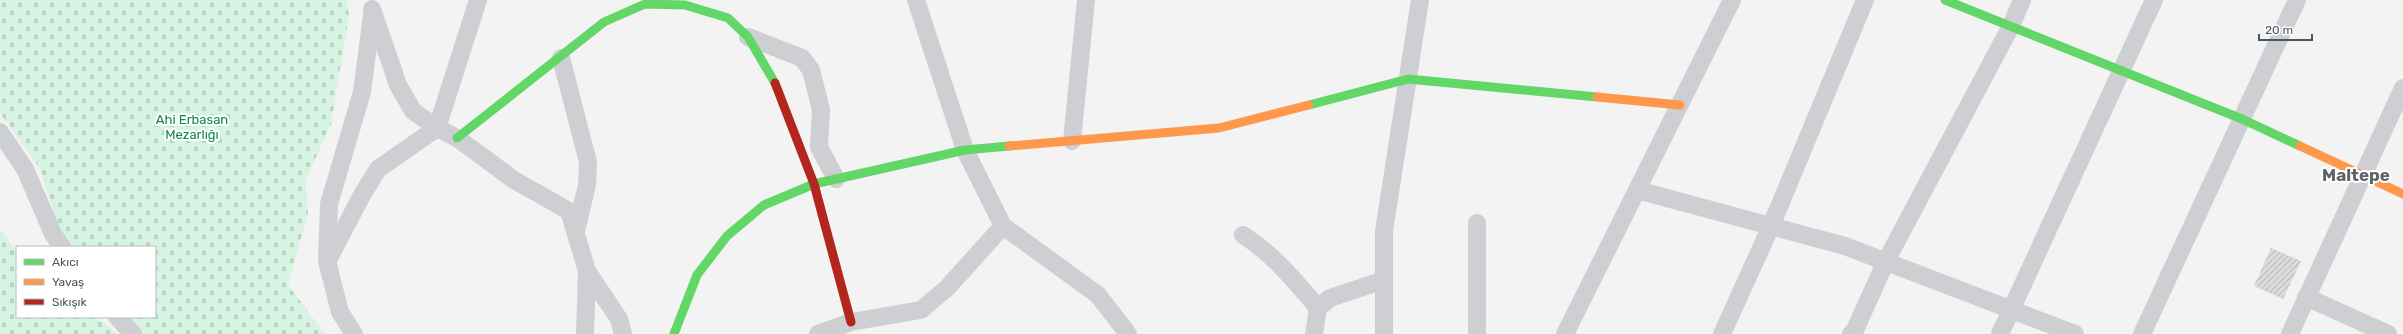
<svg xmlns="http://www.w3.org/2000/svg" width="2403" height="334" font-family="Rubik,sans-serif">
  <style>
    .cemetery { fill: url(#cemetery-stones) }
    .building { fill: url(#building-hatch) }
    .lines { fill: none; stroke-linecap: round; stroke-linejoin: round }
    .street { stroke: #cdcfd2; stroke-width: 18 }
    .fast { stroke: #63d668; stroke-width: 9 }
    .slow { stroke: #ff974d; stroke-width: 9 }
    .jam { stroke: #b3261e; stroke-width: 9 }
    .labels { text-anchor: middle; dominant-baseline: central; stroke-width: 4; stroke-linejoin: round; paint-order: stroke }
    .park-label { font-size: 13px; fill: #0e884a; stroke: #fff }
    .district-label { font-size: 17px; font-weight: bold; fill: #5e6368; stroke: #fff }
  </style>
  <defs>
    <pattern id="cemetery-stones" width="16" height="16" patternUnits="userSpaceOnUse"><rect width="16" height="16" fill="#d6f4e1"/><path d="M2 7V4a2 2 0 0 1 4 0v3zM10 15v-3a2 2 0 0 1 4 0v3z" fill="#b9d3c4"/></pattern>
    <pattern id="building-hatch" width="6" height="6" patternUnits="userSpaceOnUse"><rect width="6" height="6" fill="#dadadc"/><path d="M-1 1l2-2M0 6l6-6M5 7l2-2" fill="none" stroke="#b3b4b6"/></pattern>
  </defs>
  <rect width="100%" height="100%" fill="#f4f3f3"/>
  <g class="cemetery">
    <polygon points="0,0 347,0 349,16 331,124 305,181 308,213 288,285 325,334 140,334 125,317 155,317 155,247 71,247 60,231 39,167 0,113"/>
    <polygon points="0,229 17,252 17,317 93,317 105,323 116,334 0,334"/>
  </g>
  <polygon class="building" points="2271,248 2301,261 2283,299 2254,286"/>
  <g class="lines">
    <g class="street">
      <polyline points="916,0 965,150 1003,226 1098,295 1128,334"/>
      <polyline points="372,9 398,85 413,111 437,128 457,138 514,180 569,211 587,271 585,334"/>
      <polyline points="748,37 802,58 811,70 821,110 819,147 836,179"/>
      <polyline points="561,58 588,162 587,185 576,231"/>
      <polyline points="0,132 25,169 53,234 62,247"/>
      <polyline points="1072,141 1086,0"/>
      <polyline points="1637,190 1845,246 2075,334"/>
      <path d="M1243,235c30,19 52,46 75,73"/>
      <polyline points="329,258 362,195 378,169 437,128 478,0"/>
      <polyline points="587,271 619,319 623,334"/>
      <polyline points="2306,297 2388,334"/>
      <polyline points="117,317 133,334"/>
      <polyline points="354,334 340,312 327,261 329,204 362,92 372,15"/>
      <polyline points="818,334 851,322 921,310 947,288 1003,226"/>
      <polyline points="1314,334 1318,308 1330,298 1384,280"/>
      <polyline points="1384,334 1384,231 1420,0"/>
      <polyline points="1477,334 1477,223"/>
      <polyline points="1565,334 1732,0"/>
      <polyline points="1722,334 1771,226 1865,0"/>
      <polyline points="1851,334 1855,330 1886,261 2011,26 2022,0"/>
      <polyline points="2000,334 2154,0"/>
      <polyline points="2142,334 2297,0"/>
      <polyline points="2290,334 2403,88"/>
    </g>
    <g class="fast">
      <polyline points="1945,0 2242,119 2300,146"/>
      <polyline points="1309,105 1408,79 1597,97"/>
      <polyline points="457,138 604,22 645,4 685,5 728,18 748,37 775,83"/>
      <polyline points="674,334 697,275 727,236 764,205 814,184 965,150 1009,146"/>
    </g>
    <g class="slow">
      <polyline points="1597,97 1680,105"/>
      <polyline points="1009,146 1219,128 1309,105"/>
      <polyline points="2300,146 2403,194"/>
    </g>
    <polyline class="jam" points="775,83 814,184 851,322"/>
  </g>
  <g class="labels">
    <g class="park-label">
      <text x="192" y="119">Ahi Erbasan<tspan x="192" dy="15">Mezarlığı</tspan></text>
    </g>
    <g class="district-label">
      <text x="2356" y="175">Maltepe</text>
    </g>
  </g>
  <rect x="16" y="246" width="140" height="72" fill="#ffffff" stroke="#b6bbc0"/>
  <rect x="24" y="259" width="20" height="6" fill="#63d668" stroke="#b6bbc0"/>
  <text x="52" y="266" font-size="12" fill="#485662">Akıcı</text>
  <rect x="24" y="279" width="20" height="6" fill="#ff974d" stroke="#b6bbc0"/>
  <text x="52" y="286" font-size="12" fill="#485662">Yavaş</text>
  <rect x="24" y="299" width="20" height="6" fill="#b3261e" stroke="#b6bbc0"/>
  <text x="52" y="306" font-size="12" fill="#485662">Sıkışık</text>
  <path d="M2259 34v6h53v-6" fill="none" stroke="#485662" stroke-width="2"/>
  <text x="2265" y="34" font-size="12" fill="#485662" stroke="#ffffff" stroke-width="3" paint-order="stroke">20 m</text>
</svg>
